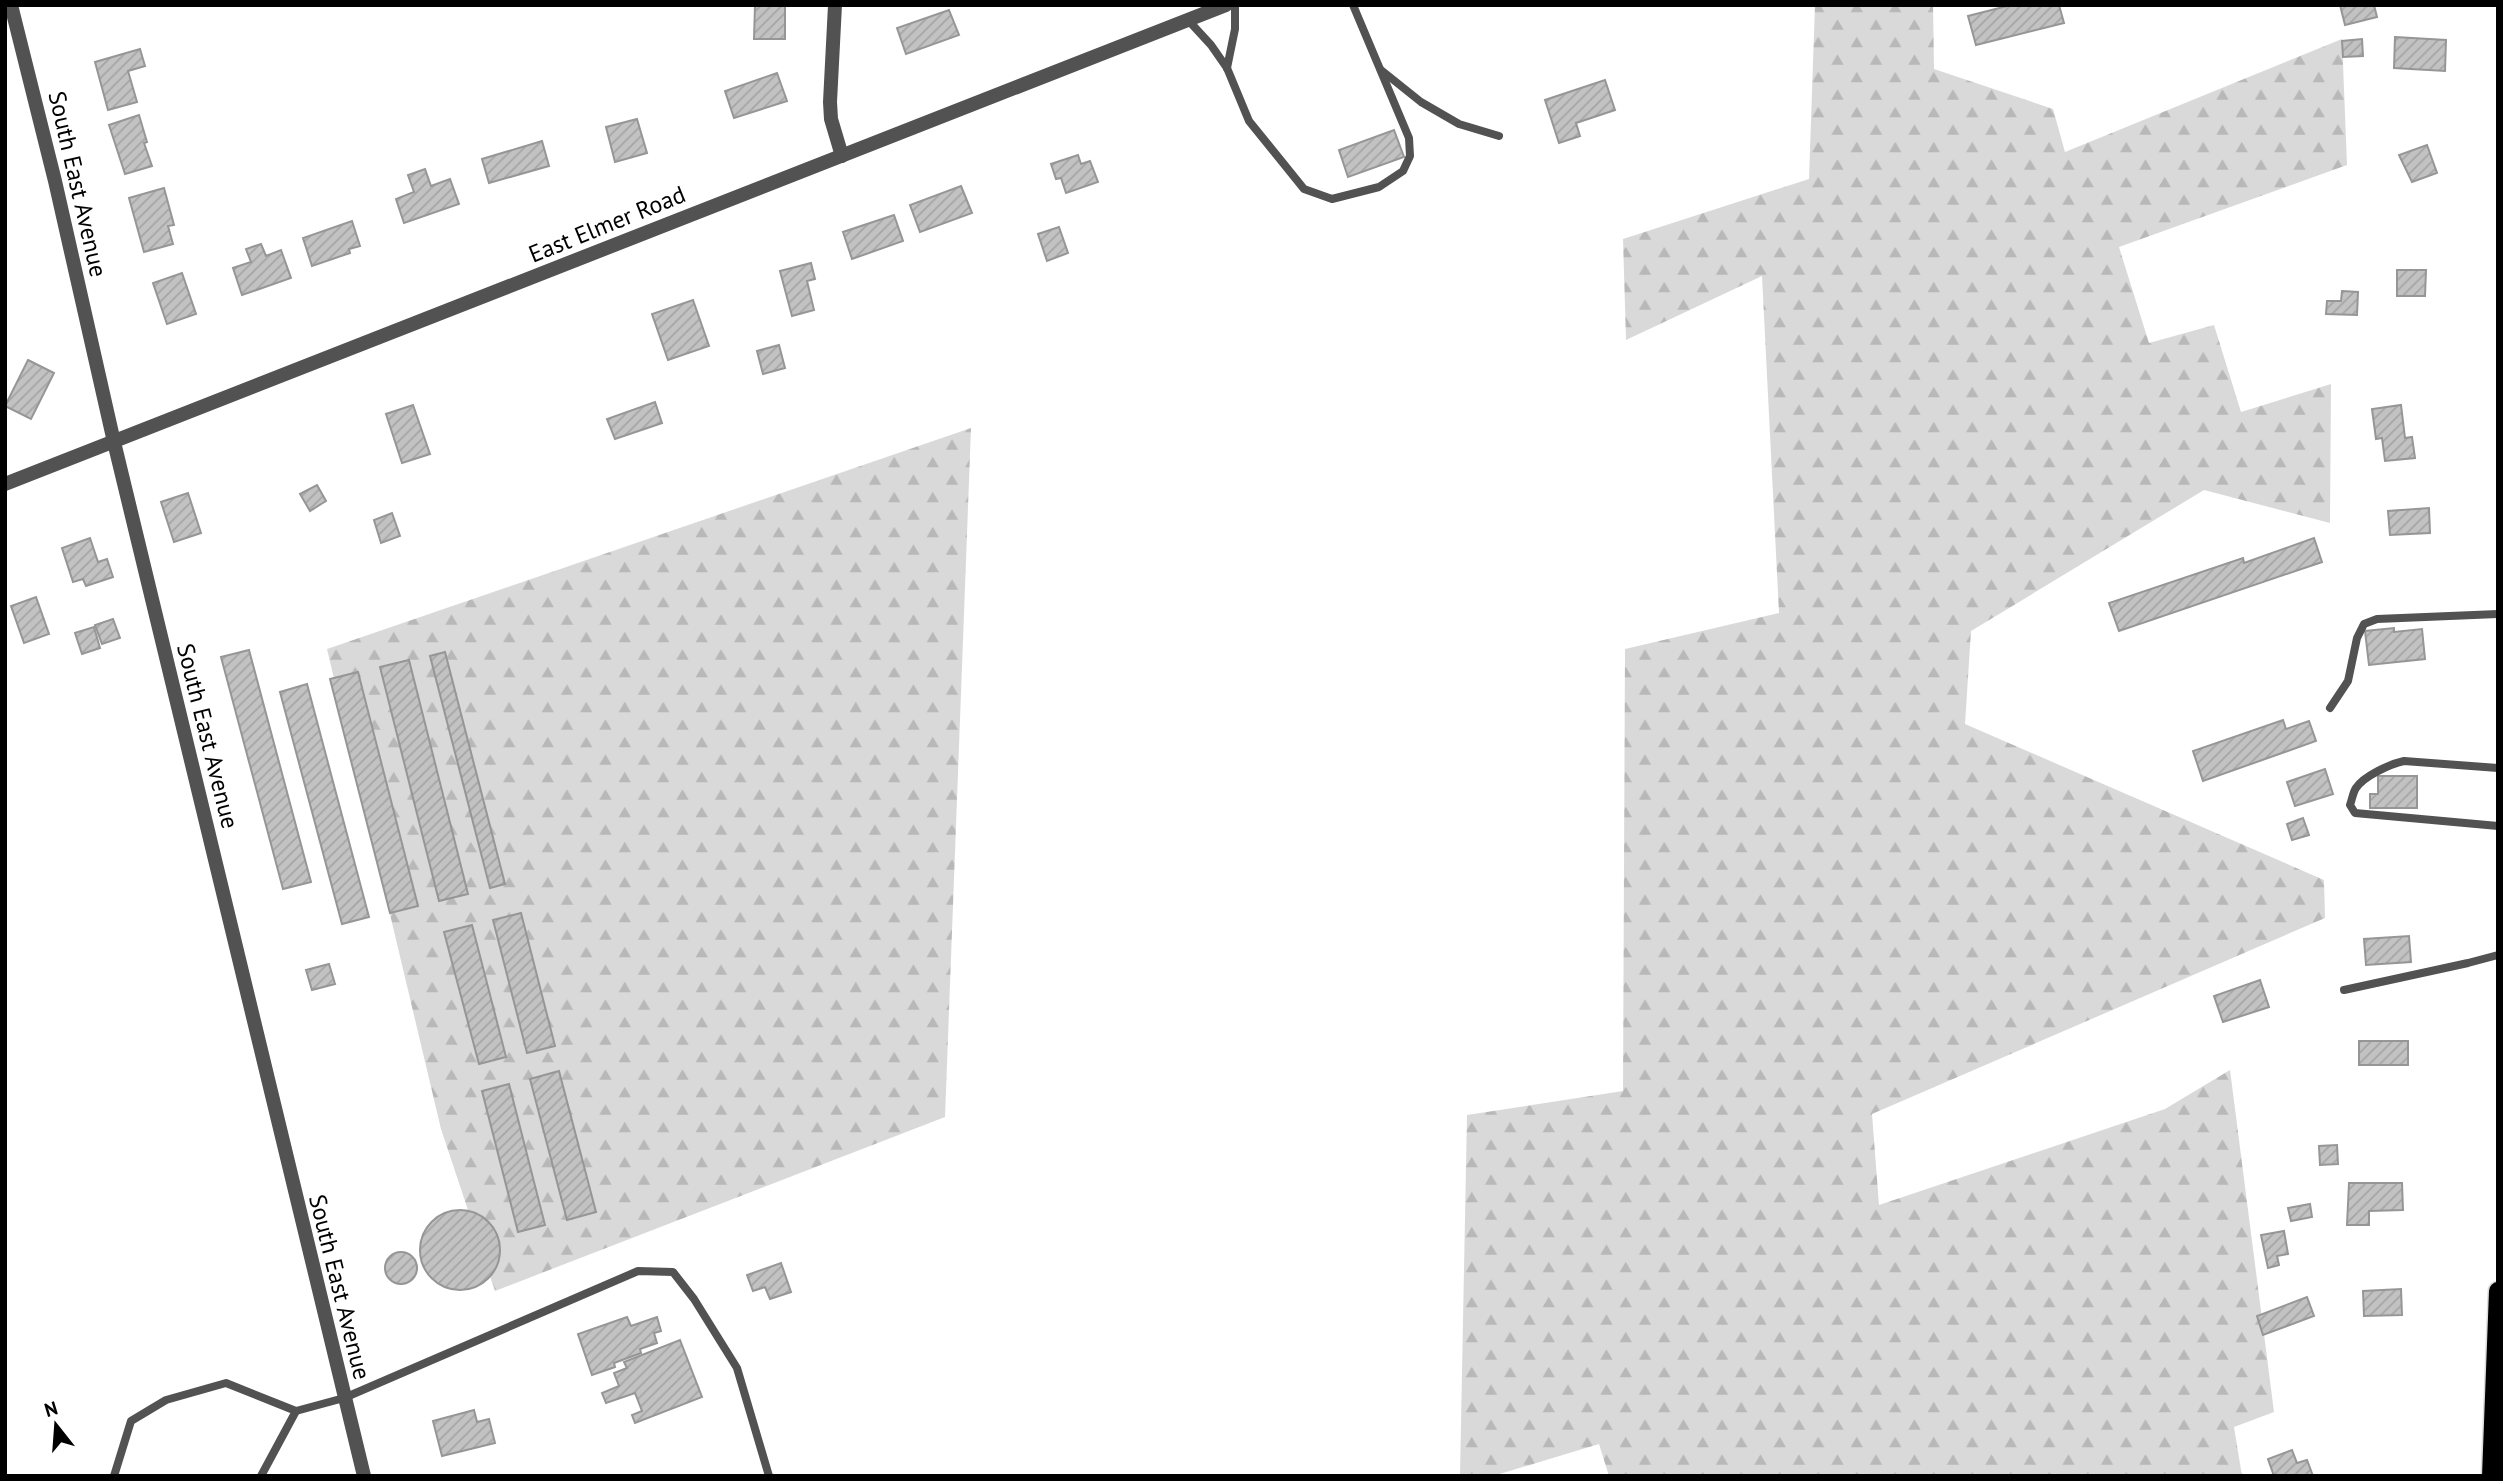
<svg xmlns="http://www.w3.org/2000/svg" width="2503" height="1481" font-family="'PT Sans',sans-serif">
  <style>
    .forest { fill: url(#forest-firs) }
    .building { fill: url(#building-hatch); stroke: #969696; stroke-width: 2 }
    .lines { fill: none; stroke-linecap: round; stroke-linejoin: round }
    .primary-casing { stroke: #dbdbdb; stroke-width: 21 }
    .lane { stroke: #525252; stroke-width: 8 }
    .street { stroke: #525252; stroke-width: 14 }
    .primary { stroke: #000; stroke-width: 18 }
    .labels { text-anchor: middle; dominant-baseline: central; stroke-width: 5; stroke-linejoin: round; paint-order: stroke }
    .street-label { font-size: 24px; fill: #000; stroke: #fff }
  </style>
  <defs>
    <pattern id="forest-firs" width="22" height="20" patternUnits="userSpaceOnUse" patternTransform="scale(1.75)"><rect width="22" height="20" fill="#d9d9d9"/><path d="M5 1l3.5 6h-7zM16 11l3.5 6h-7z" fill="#b8b8b8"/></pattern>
    <pattern id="building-hatch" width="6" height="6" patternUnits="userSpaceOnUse" patternTransform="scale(1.75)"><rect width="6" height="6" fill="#c2c2c2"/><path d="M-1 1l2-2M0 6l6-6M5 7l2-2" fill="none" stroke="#a5a5a5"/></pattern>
  </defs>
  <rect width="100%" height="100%" fill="#fff"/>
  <g class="forest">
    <polygon points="1815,5 1933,5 1934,69 2053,109 2065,152 2342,39 2347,165 2119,247 2149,343 2214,325 2241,412 2331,384 2330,523 2204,490 1971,631 1965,724 2324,880 2325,918 1872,1114 1879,1205 2165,1109 2230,1070 2274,1412 2234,1427 2242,1476 1609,1476 1599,1444 1493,1476 1460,1476 1467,1115 1623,1091 1625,649 1779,613 1762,276 1626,340 1623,239 1809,179"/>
    <polygon points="971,428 945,1117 495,1291 441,1129 327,649"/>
  </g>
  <g class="building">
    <polygon points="755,5 785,5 785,39 754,39"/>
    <polygon points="2011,5 2059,5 2064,23 1976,45 1968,16"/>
    <polygon points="2340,5 2374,5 2377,17 2345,25"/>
    <polygon points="949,10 959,35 906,54 897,28"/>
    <polygon points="2395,37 2446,40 2445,71 2394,68"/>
    <polygon points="2362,39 2363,56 2343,57 2342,41"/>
    <polygon points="140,49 145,66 128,71 137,102 108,110 95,62"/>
    <polygon points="777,73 787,101 734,118 725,91"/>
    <polygon points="1605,80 1615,110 1576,123 1580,136 1559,143 1545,100"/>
    <polygon points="139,115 147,142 144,143 152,166 125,174 109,125"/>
    <polygon points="637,119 647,153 615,162 606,127"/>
    <polygon points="1394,130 1404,157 1348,177 1339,150"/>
    <polygon points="542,141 549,166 489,183 482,159"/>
    <polygon points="2427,145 2437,173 2412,182 2399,155"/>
    <polygon points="1078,155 1081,164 1090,161 1098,182 1066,193 1061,178 1056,179 1051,164"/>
    <polygon points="425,169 431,186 450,179 459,204 404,223 396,199 414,192 408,175"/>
    <polygon points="961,186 972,213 920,232 910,205"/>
    <polygon points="164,188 174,225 168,226 173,244 144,252 129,198"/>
    <polygon points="894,215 903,241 852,259 843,232"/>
    <polygon points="352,221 360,246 349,249 350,253 312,266 303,238"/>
    <polygon points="1059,227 1068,253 1047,261 1038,234"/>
    <polygon points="261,244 266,256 281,250 291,278 242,295 233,268 251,262 246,249"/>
    <polygon points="811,263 815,279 807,281 814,310 792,316 780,271"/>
    <polygon points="2397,270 2426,270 2425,296 2397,296"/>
    <polygon points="182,273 196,314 167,324 153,283"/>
    <polygon points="2342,291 2358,292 2357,315 2326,314 2327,301 2341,301"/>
    <polygon points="693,300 709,346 668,360 652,314"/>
    <polygon points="779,345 785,368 763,374 757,351"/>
    <polygon points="28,360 54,373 31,419 5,406"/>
    <polygon points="655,402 662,423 615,439 607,419"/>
    <polygon points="413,405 430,454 402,463 386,414"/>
    <polygon points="2401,405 2405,438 2412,437 2415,458 2385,461 2382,438 2376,439 2372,409"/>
    <polygon points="317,485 326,501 310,511 300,494"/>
    <polygon points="188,493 201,533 174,542 161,502"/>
    <polygon points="2429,508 2430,533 2390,535 2388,511"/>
    <polygon points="392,513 400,536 381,543 374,520"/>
    <polygon points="90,538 98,562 107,559 113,577 86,586 83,579 73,582 62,548"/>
    <polygon points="2314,538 2322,562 2119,631 2109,603 2243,558 2244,563"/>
    <polygon points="36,597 49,634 24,643 11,606"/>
    <polygon points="113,619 120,638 102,644 95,625"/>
    <polygon points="94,627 100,648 82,654 75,633"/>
    <polygon points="2394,628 2394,632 2422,629 2425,659 2369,665 2365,631"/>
    <polygon points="249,650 311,882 283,889 221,657"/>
    <polygon points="445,652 505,884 490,888 430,656"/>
    <polygon points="409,660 468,894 439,901 380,667"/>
    <polygon points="358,672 418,906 390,913 330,679"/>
    <polygon points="307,684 369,917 342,924 280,692"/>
    <polygon points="2283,720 2286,729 2309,721 2316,741 2203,781 2193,751"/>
    <polygon points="2325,769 2333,794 2295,806 2287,782"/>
    <polygon points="2378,776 2417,776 2417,808 2370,808 2370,794 2378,794"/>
    <polygon points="2303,818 2309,835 2292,840 2287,824"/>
    <polygon points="521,913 555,1046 527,1053 493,920"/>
    <polygon points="472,925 506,1057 479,1064 444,932"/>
    <polygon points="2409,936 2411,962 2366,965 2364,939"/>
    <polygon points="329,964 335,984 312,990 306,970"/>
    <polygon points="2260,980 2269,1007 2223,1022 2214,996"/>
    <rect x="2359" y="1041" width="49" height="24"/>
    <polygon points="559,1071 596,1212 567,1220 530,1079"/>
    <polygon points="509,1084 545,1225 518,1232 482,1091"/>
    <polygon points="2337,1145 2338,1164 2320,1165 2319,1146"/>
    <polygon points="2349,1183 2402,1183 2403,1210 2369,1211 2369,1225 2347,1225"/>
    <polygon points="2310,1204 2312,1217 2291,1221 2288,1208"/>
    <circle cx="460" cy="1250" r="40"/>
    <polygon points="2284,1231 2288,1254 2277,1256 2279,1265 2268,1268 2261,1235"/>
    <circle cx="401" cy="1268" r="16"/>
    <polygon points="781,1263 791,1292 770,1299 765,1287 753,1291 747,1275"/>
    <polygon points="2401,1289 2402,1315 2364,1316 2363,1291"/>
    <polygon points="2307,1297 2314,1316 2263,1335 2257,1316"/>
    <polygon points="627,1317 631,1326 657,1317 661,1331 654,1333 657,1343 640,1349 641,1353 614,1363 615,1367 592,1375 578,1334"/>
    <polygon points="680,1340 702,1397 635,1423 632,1415 642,1411 635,1393 606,1403 602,1393 619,1386 614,1373 627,1368 624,1362"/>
    <polygon points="474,1410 477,1422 489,1419 495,1443 442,1456 433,1421"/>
    <polygon points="2292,1450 2297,1463 2307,1460 2313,1476 2274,1476 2268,1459"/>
  </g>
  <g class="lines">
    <g class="primary-casing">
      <polyline id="primary" points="2491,1476 2498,1291"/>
    </g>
    <g class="lane">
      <polyline points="1188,20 1211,45 1227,68 1249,121 1304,189 1332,199 1379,187 1403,171 1410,156 1409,138 1353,5"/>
      <polyline points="1227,68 1235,29 1235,5"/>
      <polyline points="1381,70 1421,102 1459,124 1499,136"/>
      <polyline points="2330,708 2348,681 2357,638 2364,624 2377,619 2498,614"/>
      <path d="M2498,768l-94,-7c-14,3 -40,15 -48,27 -3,4 -4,12 -6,17l5,8 143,13"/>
      <polyline points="2344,990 2468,963 2498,955"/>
      <polyline points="296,1411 344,1398 638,1271 673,1272 694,1299 737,1368 769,1476"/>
      <polyline points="114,1476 131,1421 166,1400 226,1383 296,1411 261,1476"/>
    </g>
    <g class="street">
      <polyline points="11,5 55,181 114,442 364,1476"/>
      <polyline points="835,5 830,102 831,119 842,156"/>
      <polyline points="5,484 1226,5"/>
    </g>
    <use href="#primary" class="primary"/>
  </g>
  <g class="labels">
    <g class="street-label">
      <text transform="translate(78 184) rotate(77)">South East Avenue</text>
      <text transform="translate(607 224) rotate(-22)">East Elmer Road</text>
      <text transform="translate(208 736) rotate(76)">South East Avenue</text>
      <text transform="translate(340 1287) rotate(76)">South East Avenue</text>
    </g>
  </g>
  <rect width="2503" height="1481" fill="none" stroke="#000000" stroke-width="14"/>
  <g transform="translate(56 1425) rotate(343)" stroke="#ffffff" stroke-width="5" paint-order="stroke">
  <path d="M0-5L12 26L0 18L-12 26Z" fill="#000000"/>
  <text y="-10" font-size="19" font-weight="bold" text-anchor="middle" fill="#000000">N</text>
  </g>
</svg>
